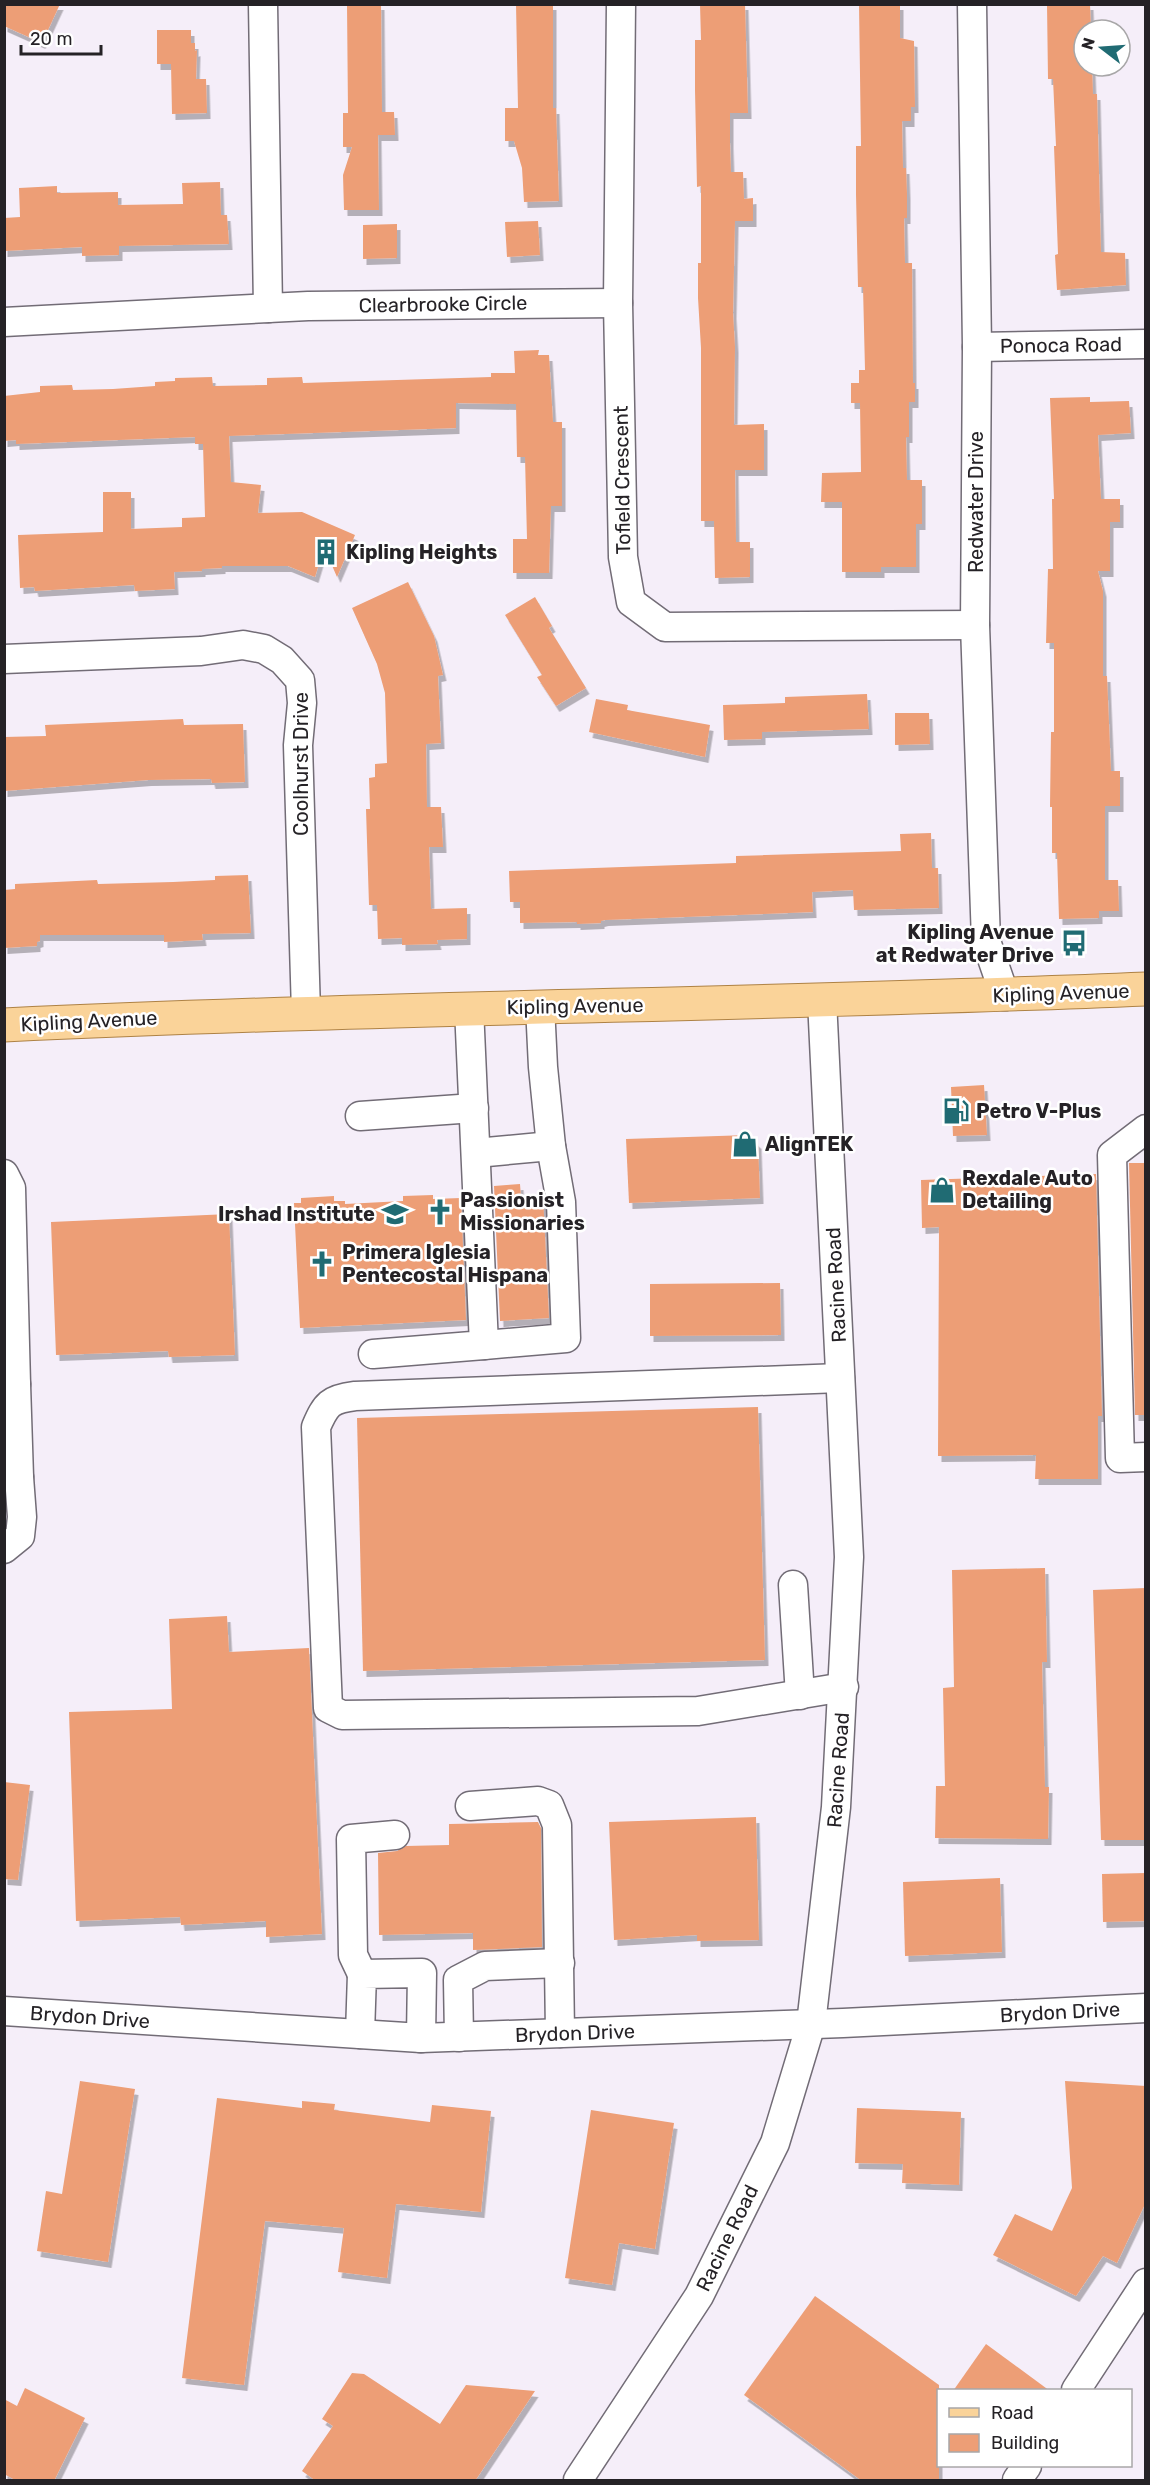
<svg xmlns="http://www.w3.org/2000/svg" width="1150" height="2485" font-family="Rubik,sans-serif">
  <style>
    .building { fill: #ed9e76; filter: url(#shadow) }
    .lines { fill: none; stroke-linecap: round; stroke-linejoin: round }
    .minor-casing { stroke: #726c76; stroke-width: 31 }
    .major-casing { stroke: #ae8245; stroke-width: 35 }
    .minor { stroke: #fff; stroke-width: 28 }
    .major { stroke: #fad399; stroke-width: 33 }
    .labels { text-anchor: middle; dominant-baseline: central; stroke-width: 5; stroke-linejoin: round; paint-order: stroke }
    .street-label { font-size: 20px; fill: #252226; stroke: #fff }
    .poi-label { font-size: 20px; font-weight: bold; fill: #252226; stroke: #fff; text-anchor: start }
  </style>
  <defs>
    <filter id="shadow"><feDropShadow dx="3.5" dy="6" stdDeviation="0" flood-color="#0004"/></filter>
  </defs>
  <rect width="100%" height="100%" fill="#f5eef9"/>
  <g class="building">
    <polygon points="4,4 60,4 42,43 4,26"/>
    <polygon points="347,4 381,4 382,112 394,112 395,135 378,135 379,210 344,210 343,175 352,147 343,147 343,113 348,113"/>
    <polygon points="516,4 553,4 553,108 556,108 559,201 524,202 522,168 514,141 505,141 505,108 518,108"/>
    <polygon points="700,4 745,4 748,113 730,113 730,143 731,172 743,172 744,199 753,198 753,221 735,221 733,313 735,347 734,425 764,424 764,470 735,470 736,542 750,542 750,577 715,578 714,521 701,521 701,348 698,298 698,263 701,263 701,186 697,187 695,90 695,40 701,40"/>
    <polygon points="859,4 900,4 900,38 914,41 915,107 911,107 911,121 902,121 903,168 906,168 907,194 907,218 904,218 905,263 912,263 913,383 915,383 915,402 909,402 909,437 906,437 907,480 922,480 922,524 916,524 916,567 881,567 881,572 842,572 842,502 821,502 822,473 861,472 860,403 851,403 851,383 859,383 859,370 865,370 863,287 858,287 856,194 856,146 861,146"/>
    <polygon points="1047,4 1090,4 1091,28 1090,30 1084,30 1084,66 1092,66 1093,94 1097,94 1101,252 1125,253 1126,285 1057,290 1055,255 1058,254 1054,146 1056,146 1053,79 1048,79"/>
    <polygon points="157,30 191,30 191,43 195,43 195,51 197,50 196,79 206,79 207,113 172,114 171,64 157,64"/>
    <polygon points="220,182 221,215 227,215 229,244 119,246 119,255 82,256 82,247 4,251 4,218 20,217 19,188 57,186 57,193 118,192 118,205 183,204 182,183"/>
    <polygon points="538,221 540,255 507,257 505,222"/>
    <polygon points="397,224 397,258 363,259 363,225"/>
    <polygon points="539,350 538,355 549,355 553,422 562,422 562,506 551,506 549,573 513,573 513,539 527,539 525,457 517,457 516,404 456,403 456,428 229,436 231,482 261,485 258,513 302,512 355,535 337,577 324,547 315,577 288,566 222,566 222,568 202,569 202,571 174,572 175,589 135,591 134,585 35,591 34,587 20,588 18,535 103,532 103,492 131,492 131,529 182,527 182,518 205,517 203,444 195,444 195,437 16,444 16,440 4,441 4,396 40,392 40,386 72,385 73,390 113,389 155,386 155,382 175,381 175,378 212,377 213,386 267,385 267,378 302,377 303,383 491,377 491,373 515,373 514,351"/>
    <polygon points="1090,397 1090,402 1129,401 1131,433 1098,435 1101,499 1120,499 1120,522 1110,522 1110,571 1098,571 1103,591 1103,676 1107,676 1111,771 1120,771 1120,806 1105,806 1105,880 1118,880 1119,911 1099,911 1099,918 1059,919 1057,853 1052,853 1052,807 1050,807 1051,732 1054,732 1054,643 1046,643 1048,569 1053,569 1052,499 1054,499 1050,398"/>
    <polygon points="408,582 434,636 443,675 438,676 441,743 426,744 427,807 441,807 443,847 429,847 431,909 467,908 467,939 437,940 438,944 402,945 402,938 378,939 377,905 369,905 366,809 370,809 369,778 375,777 375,764 387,763 385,693 377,664 352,608"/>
    <polygon points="535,597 552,626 549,628 586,688 556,706 537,677 542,675 505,615"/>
    <polygon points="867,694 869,729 762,732 762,739 724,740 723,705 785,703 785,697"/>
    <polygon points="596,699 628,705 627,710 710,725 705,757 589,732"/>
    <polygon points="895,713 929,713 930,744 895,745"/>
    <polygon points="183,719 184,725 243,724 245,782 212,783 211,779 148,780 4,791 4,737 46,736 45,725"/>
    <polygon points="931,833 932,868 938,868 939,908 854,910 853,890 812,892 813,912 605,920 601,921 601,923 577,924 577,922 520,923 520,902 510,902 509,871 736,863 736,856 901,851 900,834"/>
    <polygon points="248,875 251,933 202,934 203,940 164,942 164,935 40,935 40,941 37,942 37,946 4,948 4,890 15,889 15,884 97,880 98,884 173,882 215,880 215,876"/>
    <polygon points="984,1085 987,1135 953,1136 951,1087"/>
    <polygon points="749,1135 758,1143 760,1198 629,1203 626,1139"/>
    <polygon points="1129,1163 1146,1163 1146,1415 1135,1415"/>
    <polygon points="1096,1174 1102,1416 1098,1416 1098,1479 1035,1479 1036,1455 938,1456 939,1227 922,1228 921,1180"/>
    <polygon points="520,1184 521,1197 543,1195 549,1318 500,1321 494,1186"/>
    <polygon points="433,1195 433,1199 461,1198 466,1320 300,1328 294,1203 301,1203 301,1198 334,1196 334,1201 345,1201 345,1204 403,1201 403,1196"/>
    <polygon points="229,1214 235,1355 169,1357 168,1351 56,1355 51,1222"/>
    <polygon points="780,1283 781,1335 650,1336 650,1284"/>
    <polygon points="758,1407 765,1660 363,1671 357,1418"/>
    <polygon points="1045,1568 1047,1662 1042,1662 1045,1787 1049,1787 1048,1839 935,1838 936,1786 945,1786 943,1688 954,1687 952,1570"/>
    <polygon points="1146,1588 1146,1840 1101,1840 1093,1590"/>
    <polygon points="227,1616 229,1652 309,1648 322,1934 266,1937 266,1921 181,1925 180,1917 76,1921 69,1712 172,1709 169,1619"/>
    <polygon points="4,1782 30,1785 18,1880 4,1879"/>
    <polygon points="756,1817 759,1940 697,1941 697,1935 614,1940 609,1822"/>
    <polygon points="538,1822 541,1828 542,1947 473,1950 473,1933 379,1935 378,1853 397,1851 406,1846 449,1845 449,1824"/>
    <polygon points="1146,1873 1146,1921 1103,1922 1102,1874"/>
    <polygon points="1000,1878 1002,1952 905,1956 903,1882"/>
    <polygon points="80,2081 135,2089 108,2262 37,2251 46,2191 62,2194"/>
    <polygon points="1065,2081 1146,2086 1146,2202 1117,2263 1103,2256 1076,2296 993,2255 1015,2214 1052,2231 1072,2188"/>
    <polygon points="217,2098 302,2108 302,2101 335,2104 334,2110 430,2122 432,2105 491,2111 481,2212 396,2204 387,2278 338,2272 344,2228 265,2221 244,2385 182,2378"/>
    <polygon points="857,2108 961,2112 959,2185 902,2183 903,2164 855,2163"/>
    <polygon points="591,2110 674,2123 655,2249 619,2243 612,2285 565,2278"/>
    <polygon points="815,2296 939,2385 939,2481 862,2481 744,2395"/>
    <polygon points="986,2344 1050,2391 953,2391"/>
    <polygon points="352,2373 364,2374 440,2424 466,2385 535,2391 475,2481 316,2481 302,2471 333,2426 322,2419"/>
    <polygon points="25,2388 85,2418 54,2481 17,2481 4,2474 4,2399 17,2406"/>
  </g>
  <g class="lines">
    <g class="minor-casing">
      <g id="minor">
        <polyline points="263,4 268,308"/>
        <polyline points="621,4 618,303 623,557 631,602 665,627 975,625"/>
        <polyline points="972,4 977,347 975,625 986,941 1005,996"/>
        <polyline points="4,322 308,306 618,303"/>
        <polyline points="977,347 1146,344"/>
        <polyline points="4,659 201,651 243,645 264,649 282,660 300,680 302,703 298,745 306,1012"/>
        <polyline points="360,1116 474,1108"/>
        <polyline points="1146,1129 1112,1155 1120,1458 1146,1457"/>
        <polyline points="476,1153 551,1146"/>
        <polyline points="4,1174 11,1188 16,1384 4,1398"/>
        <polyline points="484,1345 566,1338 561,1202 551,1146 543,1067 540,1006"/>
        <polyline points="373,1354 484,1345 469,1008"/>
        <path d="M840,1378l-485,18c-25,3 -29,8 -39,31l12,281 14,7 356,-4 146,-24"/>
        <polyline points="16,1384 19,1477"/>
        <polyline points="4,1461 19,1477 22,1517 20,1536 4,1549"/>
        <polyline points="793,1585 800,1695"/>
        <polyline points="470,1806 538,1801 549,1805 557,1825 560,2033"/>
        <polyline points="362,1974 353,1955 351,1839 395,1835"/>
        <polyline points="4,2011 421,2038 843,2023 1146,2008"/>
        <polyline points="360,2034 362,1974 422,1973 421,2038"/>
        <polyline points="459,2037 458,1980 485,1966 560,1963"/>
        <polyline points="1076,2390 1146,2283"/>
        <polyline points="578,2480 699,2296 775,2143 811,2024 836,1807 849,1557 822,1000"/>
        <polyline points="1017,2480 1027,2466"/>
      </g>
    </g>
    <g class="major-casing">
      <path id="major" d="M4,1025c381,-18 761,-20 1142,-36"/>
    </g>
    <use href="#minor" class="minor"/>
    <use href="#major" class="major"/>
  </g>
  <defs>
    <g id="building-bare" transform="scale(2.07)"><path d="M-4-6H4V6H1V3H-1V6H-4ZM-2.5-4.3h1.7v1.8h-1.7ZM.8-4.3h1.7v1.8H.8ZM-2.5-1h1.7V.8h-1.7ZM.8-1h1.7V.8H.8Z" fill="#206b73" stroke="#fff" stroke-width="2.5" paint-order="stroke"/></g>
    <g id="bus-bare" transform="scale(2.07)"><path d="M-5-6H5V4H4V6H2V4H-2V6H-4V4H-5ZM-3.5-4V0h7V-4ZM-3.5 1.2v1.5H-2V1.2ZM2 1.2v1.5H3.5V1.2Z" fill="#206b73" stroke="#fff" stroke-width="2.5" paint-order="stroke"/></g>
    <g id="fuel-bare" transform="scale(2.07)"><path d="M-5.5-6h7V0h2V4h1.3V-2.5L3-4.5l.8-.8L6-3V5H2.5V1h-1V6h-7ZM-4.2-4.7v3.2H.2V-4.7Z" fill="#206b73" stroke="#fff" stroke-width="2.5" paint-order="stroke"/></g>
    <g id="shop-bare" transform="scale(2.07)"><path d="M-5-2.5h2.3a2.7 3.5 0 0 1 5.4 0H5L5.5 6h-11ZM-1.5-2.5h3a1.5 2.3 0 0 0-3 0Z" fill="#206b73" stroke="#fff" stroke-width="2.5" paint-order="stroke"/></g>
    <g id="church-bare" transform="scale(2.07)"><path d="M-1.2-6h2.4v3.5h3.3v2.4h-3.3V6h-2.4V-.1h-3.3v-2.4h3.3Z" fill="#206b73" stroke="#fff" stroke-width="2.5" paint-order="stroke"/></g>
    <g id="school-bare" transform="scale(2.07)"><path d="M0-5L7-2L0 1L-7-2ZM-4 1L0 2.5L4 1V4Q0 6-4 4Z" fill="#206b73" stroke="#fff" stroke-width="2.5" paint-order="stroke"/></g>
  </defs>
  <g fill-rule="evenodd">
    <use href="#building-bare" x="326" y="552"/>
    <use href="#bus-bare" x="1074" y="943"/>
    <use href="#fuel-bare" x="956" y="1111"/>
    <use href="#shop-bare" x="745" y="1144"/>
    <use href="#shop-bare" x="942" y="1190"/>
    <use href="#church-bare" x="440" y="1212"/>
    <use href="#school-bare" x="395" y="1214"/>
    <use href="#church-bare" x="322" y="1264"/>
  </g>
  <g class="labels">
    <g class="street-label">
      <text transform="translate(443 304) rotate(-1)">Clearbrooke Circle</text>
      <text transform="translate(1061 345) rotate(-1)">Ponoca Road</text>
      <text transform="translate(622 480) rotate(-91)">Tofield Crescent</text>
      <text transform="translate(976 502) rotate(-90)">Redwater Drive</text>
      <text transform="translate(301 764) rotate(-90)">Coolhurst Drive</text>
      <text transform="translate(1061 993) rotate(-2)">Kipling Avenue</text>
      <text transform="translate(575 1006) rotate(-1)">Kipling Avenue</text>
      <text transform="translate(89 1021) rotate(-3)">Kipling Avenue</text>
      <text transform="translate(836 1285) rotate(-93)">Racine Road</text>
      <text transform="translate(838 1770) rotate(-86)">Racine Road</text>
      <text transform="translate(1060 2012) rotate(-3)">Brydon Drive</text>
      <text transform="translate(90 2017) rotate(4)">Brydon Drive</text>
      <text transform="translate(575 2033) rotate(-2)">Brydon Drive</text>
      <text transform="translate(727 2238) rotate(-64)">Racine Road</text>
    </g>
    <g class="poi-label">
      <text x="346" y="552">Kipling Heights</text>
      <text x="1054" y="932" text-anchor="end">Kipling Avenue<tspan x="1054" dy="23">at Redwater Drive</tspan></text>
      <text x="976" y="1111">Petro V-Plus</text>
      <text x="765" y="1144">AlignTEK</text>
      <text x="962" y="1178">Rexdale Auto<tspan x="962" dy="23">Detailing</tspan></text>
      <text x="460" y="1200">Passionist<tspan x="460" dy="23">Missionaries</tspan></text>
      <text x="375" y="1214" text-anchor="end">Irshad Institute</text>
      <text x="342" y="1252">Primera Iglesia<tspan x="342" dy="23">Pentecostal Hispana</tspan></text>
    </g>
  </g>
  <rect width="1150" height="2485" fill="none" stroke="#252226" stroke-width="12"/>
  <rect x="937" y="2389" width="195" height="78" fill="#ffffff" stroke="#a8a7a8" stroke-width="1.5"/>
  <rect x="949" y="2408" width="30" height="9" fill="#fad399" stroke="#a8a7a8" stroke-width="1.5"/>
  <text x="991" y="2419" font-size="18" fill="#252226">Road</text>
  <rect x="949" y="2434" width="30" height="18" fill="#ed9e76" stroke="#a8a7a8" stroke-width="1.5"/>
  <text x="991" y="2449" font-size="18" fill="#252226">Building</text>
  <g transform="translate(1102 48) rotate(287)"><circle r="28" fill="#ffffff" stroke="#a8a7a8" stroke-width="1.5"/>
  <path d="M0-4.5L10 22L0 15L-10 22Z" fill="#206b73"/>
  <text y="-9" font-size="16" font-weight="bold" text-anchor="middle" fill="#252226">N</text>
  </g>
  <path d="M21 45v9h80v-9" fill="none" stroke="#252226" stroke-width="3"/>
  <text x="30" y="45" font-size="18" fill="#252226" stroke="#ffffff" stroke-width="4.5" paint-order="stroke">20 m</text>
</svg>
